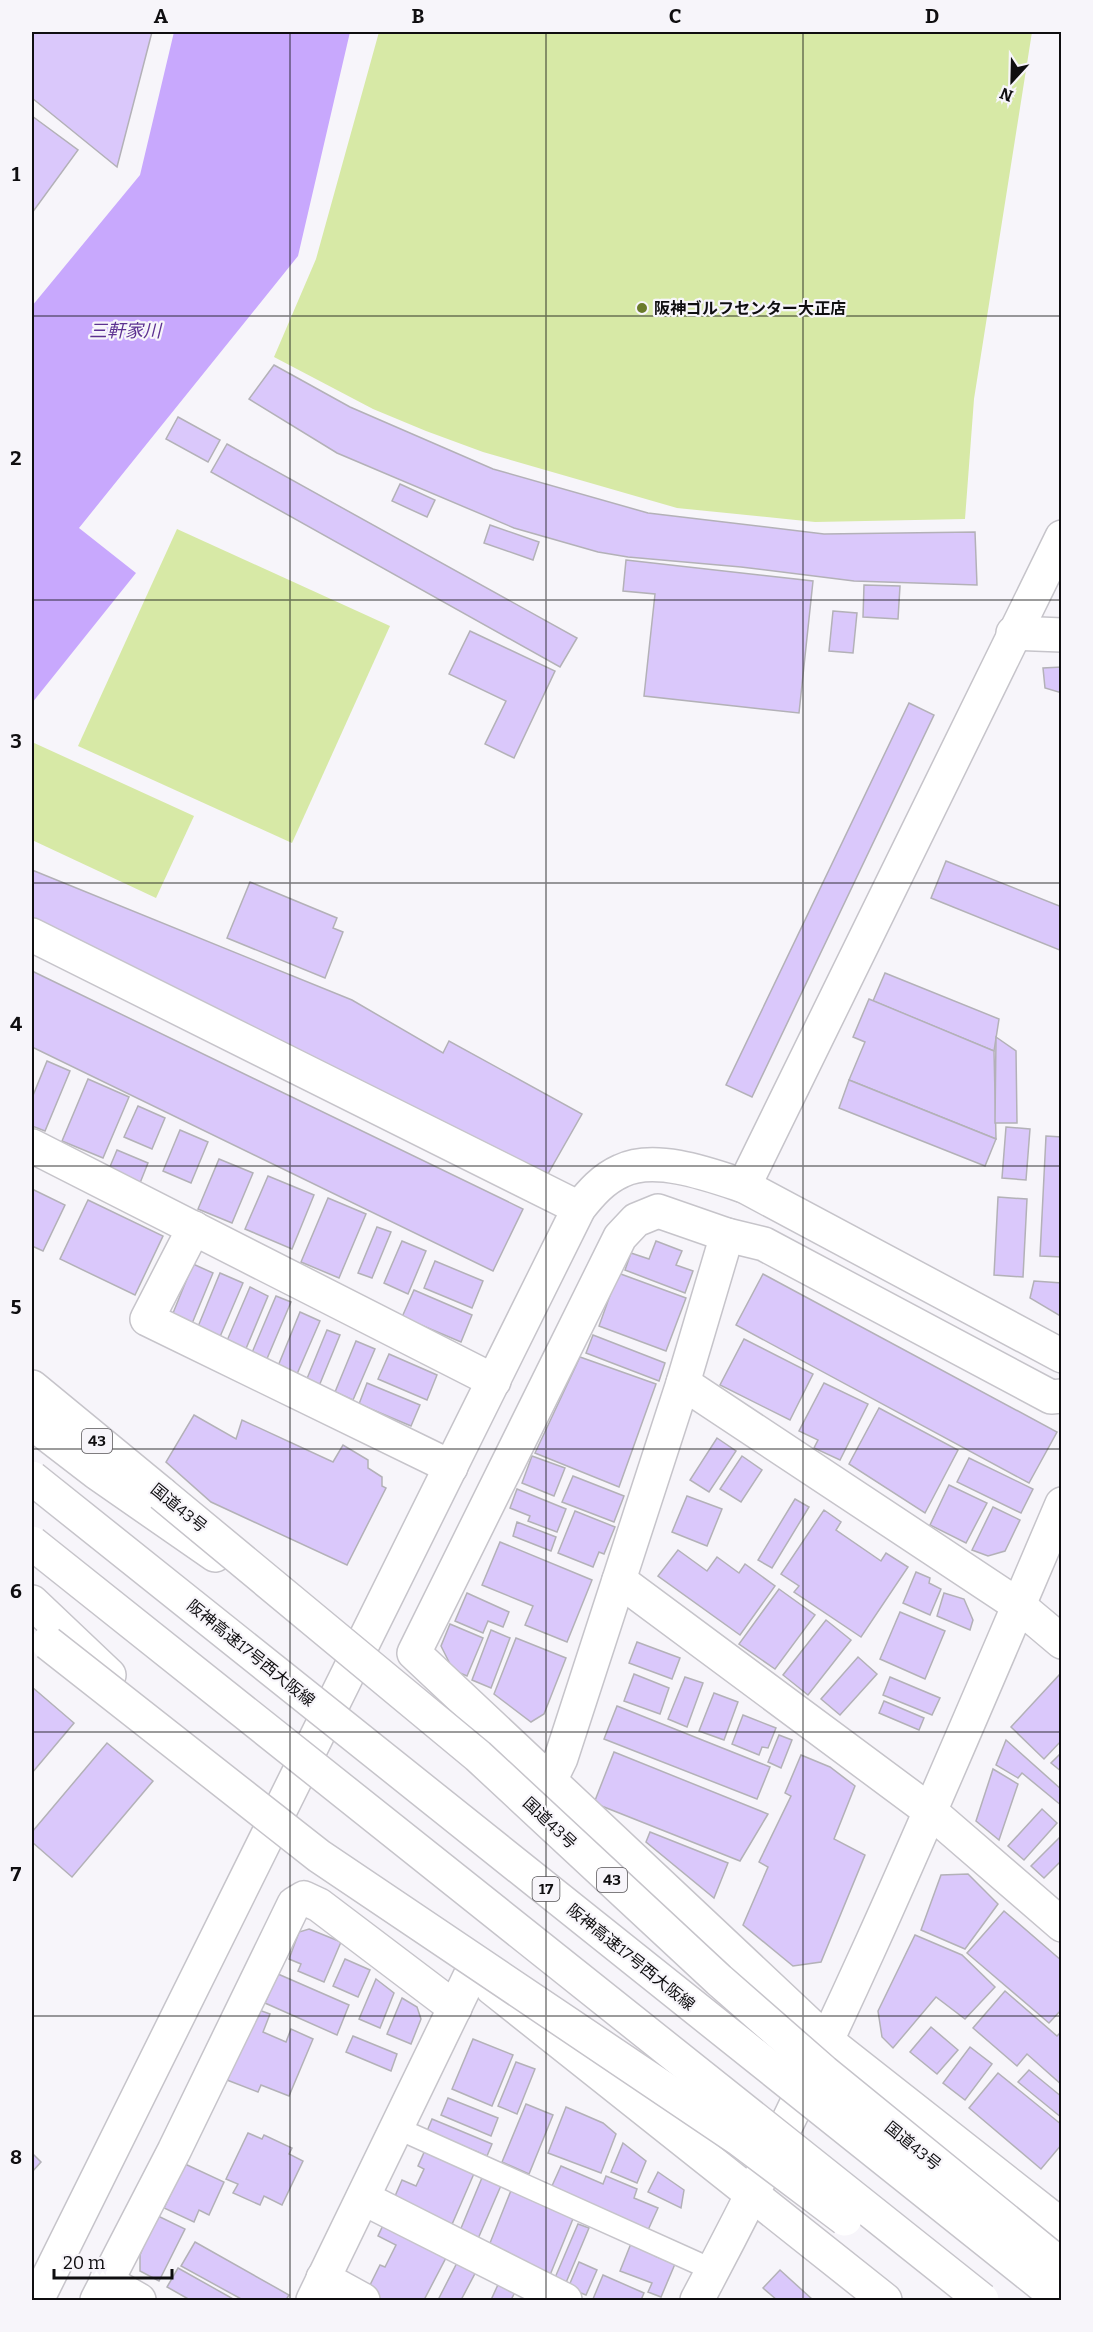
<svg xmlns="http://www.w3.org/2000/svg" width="1093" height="2332" font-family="Bitter,'Noto Sans JP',serif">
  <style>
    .green { fill: #d7e9a6 }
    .water { fill: #c8a8fd }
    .building { fill: #dac8fb; stroke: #b3b1b7; stroke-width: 1.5 }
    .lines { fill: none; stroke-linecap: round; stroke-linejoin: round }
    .lane-casing { stroke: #c6c4ca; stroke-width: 24 }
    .street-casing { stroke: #c6c4ca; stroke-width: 36 }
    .secondary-casing { stroke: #c6c4ca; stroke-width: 36 }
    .highway-casing { stroke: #c6c4ca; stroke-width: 36 }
    .lane { stroke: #fff; stroke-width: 21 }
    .street { stroke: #fff; stroke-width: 33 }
    .secondary { stroke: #fff; stroke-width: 33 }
    .highway { stroke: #fff; stroke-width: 33 }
    .highway-bridge-casing { stroke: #c6c4ca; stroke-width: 36; stroke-linecap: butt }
    .highway-bridge { stroke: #fff; stroke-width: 33 }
    .grid { fill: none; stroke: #0f0e10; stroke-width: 1.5; stroke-opacity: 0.55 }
    .poi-dot { fill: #6a7b2a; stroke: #f7f5fa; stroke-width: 2 }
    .labels { text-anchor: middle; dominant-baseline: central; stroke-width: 4.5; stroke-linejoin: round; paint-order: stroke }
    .shield { fill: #f7f5fa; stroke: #555356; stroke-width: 1.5 }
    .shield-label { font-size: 15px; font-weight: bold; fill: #0f0e10 }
    .poi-label { font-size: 16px; font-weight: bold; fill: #0f0e10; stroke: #f7f5fa; text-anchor: start }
    .street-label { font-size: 16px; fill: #0f0e10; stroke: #f7f5fa }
    .water-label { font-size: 18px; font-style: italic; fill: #5c3190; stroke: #f7f5fa }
    .neatline { fill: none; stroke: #0f0e10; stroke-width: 2 }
    .grid-label { font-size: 20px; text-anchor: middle; font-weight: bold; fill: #0f0e10 }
  </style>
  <rect width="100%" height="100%" fill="#f7f5fa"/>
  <g class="green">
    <polygon points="379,32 1032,32 974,399 965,519 815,522 677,508 483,452 426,431 373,409 274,357 316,259"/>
    <polygon points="177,529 390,626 292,843 78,746"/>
    <polygon points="32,742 194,816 156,898 32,840"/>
  </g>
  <polygon class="water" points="174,32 350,32 298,256 79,528 136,573 32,703 32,306 140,175"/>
  <g class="building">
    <polygon points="32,32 152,32 117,167 32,98"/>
    <polygon points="32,116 78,150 32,213"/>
    <polygon points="274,365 350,407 493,469 648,513 824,534 975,532 977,585 854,581 741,567 628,557 598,552 514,528 337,453 249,399"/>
    <polygon points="178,417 220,440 208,462 166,439"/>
    <polygon points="227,444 577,638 560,667 211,472"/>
    <polygon points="400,484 435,500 427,517 392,501"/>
    <polygon points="490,525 539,542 533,560 484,543"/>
    <polygon points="626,560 813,581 799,713 644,696 655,594 623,591"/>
    <polygon points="864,585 900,586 898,619 863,617"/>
    <polygon points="833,611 857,613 853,653 829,651"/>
    <polygon points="470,631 555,671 514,758 485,744 506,701 449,674"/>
    <polygon points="1062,667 1062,693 1045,688 1043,668"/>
    <polygon points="909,703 934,715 752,1097 726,1085"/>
    <polygon points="946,861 1062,907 1062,951 931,898"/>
    <polygon points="32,870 352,1000 443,1053 449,1041 582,1114 545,1179 32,919"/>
    <polygon points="250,882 337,918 333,928 343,932 325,978 227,938"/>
    <polygon points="32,971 523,1209 493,1271 32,1047"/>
    <polygon points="885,973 999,1019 994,1051 873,1001"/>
    <polygon points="869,999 994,1051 996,1139 849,1080 865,1042 853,1037"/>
    <polygon points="996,1037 1016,1051 1017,1123 995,1123"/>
    <polygon points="47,1061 70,1071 45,1131 32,1126 32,1098"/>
    <polygon points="88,1079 129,1097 103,1158 62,1141"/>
    <polygon points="849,1080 996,1139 985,1166 839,1108"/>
    <polygon points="138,1106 165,1118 152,1149 124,1137"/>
    <polygon points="1006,1127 1030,1129 1026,1180 1002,1178"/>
    <polygon points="180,1130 208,1142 191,1183 163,1171"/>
    <polygon points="1046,1136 1062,1137 1062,1257 1040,1256"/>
    <polygon points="117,1150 148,1163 140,1183 109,1169"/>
    <polygon points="219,1159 253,1173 232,1223 198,1209"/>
    <polygon points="268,1176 314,1195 292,1249 245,1229"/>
    <polygon points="32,1189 65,1205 43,1251 32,1246"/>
    <polygon points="998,1197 1027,1199 1023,1277 994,1275"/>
    <polygon points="328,1198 366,1214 339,1278 301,1262"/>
    <polygon points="88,1200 163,1236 135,1295 60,1259"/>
    <polygon points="377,1227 391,1232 372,1278 358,1273"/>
    <polygon points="402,1241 426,1251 408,1294 384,1283"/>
    <polygon points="656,1241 682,1251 676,1265 693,1271 685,1293 625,1270 631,1253 649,1259"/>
    <polygon points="435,1261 483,1281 472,1308 424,1288"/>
    <polygon points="193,1264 213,1273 191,1326 171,1318"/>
    <polygon points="220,1273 243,1283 219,1339 197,1329"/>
    <polygon points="618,1273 686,1298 666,1351 599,1326"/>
    <polygon points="763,1274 1057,1432 1029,1483 736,1325"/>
    <polygon points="1034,1281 1062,1283 1062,1317 1030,1298"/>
    <polygon points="250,1287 268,1296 245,1351 226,1343"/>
    <polygon points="414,1290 472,1315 461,1342 402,1317"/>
    <polygon points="276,1296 291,1302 266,1361 251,1355"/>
    <polygon points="300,1312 320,1321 297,1374 278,1366"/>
    <polygon points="327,1330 340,1335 319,1386 306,1381"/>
    <polygon points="593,1335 665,1363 659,1381 586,1353"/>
    <polygon points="744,1339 813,1374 790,1420 720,1385"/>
    <polygon points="356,1341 375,1349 353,1400 335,1392"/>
    <polygon points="389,1354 437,1375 427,1400 378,1379"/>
    <polygon points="580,1357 656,1384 619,1487 535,1453"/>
    <polygon points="367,1383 420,1405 411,1426 359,1404"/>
    <polygon points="824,1383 868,1404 840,1460 814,1448 818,1440 799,1431"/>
    <polygon points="879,1408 958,1450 925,1513 849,1464"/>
    <polygon points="194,1415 236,1439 242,1420 333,1462 343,1445 368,1460 368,1468 382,1477 382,1486 386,1488 347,1565 211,1502 166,1462"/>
    <polygon points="717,1438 736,1451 709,1492 690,1480"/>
    <polygon points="532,1456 565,1468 554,1496 522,1483"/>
    <polygon points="742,1456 762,1470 741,1502 720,1489"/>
    <polygon points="969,1458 1033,1489 1021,1513 957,1482"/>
    <polygon points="573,1476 624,1496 614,1522 562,1502"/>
    <polygon points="949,1485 987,1503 966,1543 930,1525"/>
    <polygon points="517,1489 566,1509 557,1532 528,1521 530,1516 510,1508"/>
    <polygon points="687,1496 722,1509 707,1546 672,1532"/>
    <polygon points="795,1499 809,1507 772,1568 758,1560"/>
    <polygon points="993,1507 1020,1520 1005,1551 988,1556 972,1550"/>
    <polygon points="824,1510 841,1522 836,1530 881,1561 886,1553 908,1567 861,1637 794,1592 799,1586 781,1574"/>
    <polygon points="575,1511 615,1527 604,1554 599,1552 593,1567 558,1553"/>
    <polygon points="517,1522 556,1537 551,1551 513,1536"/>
    <polygon points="500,1542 592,1580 567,1642 525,1625 533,1606 482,1585"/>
    <polygon points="678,1550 707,1571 717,1557 739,1573 745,1564 775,1586 740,1635 658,1576"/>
    <polygon points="916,1572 930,1578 929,1583 941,1589 930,1615 903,1603"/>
    <polygon points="779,1589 815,1615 775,1669 739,1644"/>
    <polygon points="467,1593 509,1612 503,1627 488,1621 483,1633 455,1621"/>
    <polygon points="944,1593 964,1599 973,1620 970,1630 937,1616"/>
    <polygon points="900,1612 945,1631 925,1679 880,1659"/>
    <polygon points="826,1620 851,1640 808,1695 783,1675"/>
    <polygon points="450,1624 483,1638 467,1676 453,1670 441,1646"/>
    <polygon points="491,1630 510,1638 491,1688 472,1680"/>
    <polygon points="516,1638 566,1658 544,1714 531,1722 494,1694"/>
    <polygon points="637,1642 680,1658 672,1679 629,1663"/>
    <polygon points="858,1657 877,1674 840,1715 821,1699"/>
    <polygon points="1061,1673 1062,1740 1044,1759 1011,1727"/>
    <polygon points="634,1674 669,1688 660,1714 624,1701"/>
    <polygon points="685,1677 703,1683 687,1727 668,1719"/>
    <polygon points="890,1677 940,1698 932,1715 883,1695"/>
    <polygon points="32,1687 74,1723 32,1773"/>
    <polygon points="714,1693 738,1702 724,1740 699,1731"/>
    <polygon points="884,1701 924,1718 919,1730 879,1713"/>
    <polygon points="617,1706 770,1767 757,1799 604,1739"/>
    <polygon points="743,1715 776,1728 768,1748 762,1747 759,1755 732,1744"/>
    <polygon points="779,1735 792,1740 781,1768 768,1762"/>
    <polygon points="1006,1740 1062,1790 1062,1806 1022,1773 1018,1778 996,1765"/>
    <polygon points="107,1743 153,1781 72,1877 32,1842 32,1832"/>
    <polygon points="614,1752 768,1814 740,1861 594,1803"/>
    <polygon points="1062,1752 1062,1772 1051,1763"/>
    <polygon points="801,1755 830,1767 855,1786 834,1839 865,1855 821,1962 793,1966 743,1925 768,1867 759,1862 791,1796 785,1793"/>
    <polygon points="993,1769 1018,1784 999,1840 976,1821"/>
    <polygon points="1042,1809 1057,1823 1024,1860 1008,1846"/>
    <polygon points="650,1832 728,1863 714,1898 646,1842"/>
    <polygon points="1062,1835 1062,1860 1044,1878 1031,1866"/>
    <polygon points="968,1874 998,1904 965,1949 921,1930 941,1875"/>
    <polygon points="1004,1911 1062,1961 1062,2009 1049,2023 967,1953"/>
    <polygon points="309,1929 341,1942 324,1982 298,1971 301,1964 289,1959 299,1932"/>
    <polygon points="915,1935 962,1955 995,1987 965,2019 936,1997 893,2048 882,2037 878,2011"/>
    <polygon points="345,1959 370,1970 358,1997 333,1986"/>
    <polygon points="278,1974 349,2005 337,2035 265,2003"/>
    <polygon points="376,1979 394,1993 380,2028 359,2019"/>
    <polygon points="1005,1991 1057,2036 1062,2031 1062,2085 1027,2054 1017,2066 973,2028"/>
    <polygon points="402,1998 417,2007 421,2019 411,2044 387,2034"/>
    <polygon points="256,2009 270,2014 263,2032 286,2042 291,2029 313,2039 289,2096 261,2085 258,2092 227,2080"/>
    <polygon points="931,2027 958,2050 937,2074 910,2052"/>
    <polygon points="353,2036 397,2054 391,2071 346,2052"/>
    <polygon points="473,2039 513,2055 492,2106 452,2089"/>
    <polygon points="970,2047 992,2064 965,2100 943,2083"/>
    <polygon points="516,2062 535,2069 517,2114 498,2106"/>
    <polygon points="1029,2070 1062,2097 1062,2118 1018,2082"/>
    <polygon points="998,2073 1062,2125 1062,2144 1041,2169 969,2108"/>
    <polygon points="448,2098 498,2118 491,2136 441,2115"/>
    <polygon points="526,2104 553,2115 529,2174 502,2162"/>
    <polygon points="566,2107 603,2123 616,2134 601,2173 548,2153"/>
    <polygon points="432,2119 492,2144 487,2156 427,2131"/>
    <polygon points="248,2133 262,2139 264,2135 292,2148 289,2154 303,2161 282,2205 264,2196 260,2205 233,2193 238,2184 226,2179"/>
    <polygon points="623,2143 646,2161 637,2183 611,2172"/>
    <polygon points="426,2148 476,2169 450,2229 392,2203 402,2180 416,2186 424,2169 418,2166"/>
    <polygon points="32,2153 41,2162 32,2172"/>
    <polygon points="185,2164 224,2182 209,2215 199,2210 194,2222 164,2208"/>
    <polygon points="561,2166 603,2184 606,2176 637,2189 634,2198 658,2208 648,2230 551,2188"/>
    <polygon points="658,2172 684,2190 681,2208 648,2192"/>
    <polygon points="484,2173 503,2181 477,2241 459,2233"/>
    <polygon points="512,2188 575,2214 550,2275 488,2248"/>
    <polygon points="156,2215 185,2229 159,2281 140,2271 140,2255"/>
    <polygon points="385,2221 449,2252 424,2300 381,2300 366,2293 380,2265 385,2267 396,2245 378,2236"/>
    <polygon points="578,2224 589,2228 565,2285 554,2280"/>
    <polygon points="632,2241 657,2251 655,2256 675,2264 661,2297 648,2292 652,2283 620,2271"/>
    <polygon points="195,2242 289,2295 286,2300 243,2300 181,2266"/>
    <polygon points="461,2255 480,2264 461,2300 438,2300"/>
    <polygon points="579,2262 597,2270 586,2295 568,2288"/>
    <polygon points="178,2268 235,2300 190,2300 167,2287"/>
    <polygon points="780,2270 813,2300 777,2300 763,2288"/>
    <polygon points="603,2275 644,2293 641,2300 593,2299"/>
    <polygon points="501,2278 518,2286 511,2300 491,2300"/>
  </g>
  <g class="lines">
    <g class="lane-casing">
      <polyline id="lane" points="397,2128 713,2270"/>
    </g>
    <g class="street-casing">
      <g id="street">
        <polyline points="1013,633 1062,635"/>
        <polyline points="32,935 579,1208"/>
        <polyline points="32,1146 494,1381"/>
        <polyline points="744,1186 1062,537"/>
        <polyline points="194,1228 147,1319 451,1467"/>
        <polyline points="683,1383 1018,1605 1062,1642"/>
        <polyline points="1062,1396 1051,1397 764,1244 727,1235 658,1211 636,1220 620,1237 414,1653 827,2041 1062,2226"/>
        <polyline points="619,1580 930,1811 1062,1925"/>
        <polyline points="549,1783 561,1758 683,1383 727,1235"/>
        <polyline points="492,1988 885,2300"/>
        <polyline points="363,2198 565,2300"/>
        <polyline points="323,2278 363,2300"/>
        <polyline points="97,2300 174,2151 294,1904 304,1898 319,1905 455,2008"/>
        <path d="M697,2300c138,-257 250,-527 365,-796"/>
      </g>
    </g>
    <g class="secondary-casing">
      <g id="secondary">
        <polyline points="106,2281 139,2300"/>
        <path d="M37,2300l542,-1092c12,-15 24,-29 42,-37 34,-17 90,4 123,15l318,170"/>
        <polyline points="313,2300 472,1972"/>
      </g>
    </g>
    <g class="highway-casing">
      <g id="highway">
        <polyline points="32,1387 162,1494"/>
        <polyline points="32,1423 97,1473 215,1555"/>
        <polyline points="32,1602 109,1675"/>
      </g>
    </g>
    <use href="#lane" class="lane"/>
    <use href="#street" class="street"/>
    <use href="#secondary" class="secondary"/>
    <use href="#highway" class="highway"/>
    <g class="highway-bridge-casing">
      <g id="highway-bridge">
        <polyline points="32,1478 1061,2300"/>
        <polyline points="162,1494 478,1756 719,1980 824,2072 1062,2266"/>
        <polyline points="32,1543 982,2300"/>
        <polyline points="48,1643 319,1856 739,2139 845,2219"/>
      </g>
    </g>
    <use href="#highway-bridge" class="highway-bridge"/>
  </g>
  <path class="grid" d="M290,32v2268M546,32v2268M803,32v2268M32,316h1030M32,600h1030M32,883h1030M32,1166h1030M32,1449h1030M32,1732h1030M32,2016h1030"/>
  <circle class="poi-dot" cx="642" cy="308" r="6"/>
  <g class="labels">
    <g class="shield">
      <rect x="82" y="1429" width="30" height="24" rx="4.5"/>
      <rect x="597" y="1868" width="30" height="24" rx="4.5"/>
      <rect x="532.5" y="1877" width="27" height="24" rx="4.5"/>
    </g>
    <g class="shield-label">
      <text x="97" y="1441">43</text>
      <text x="612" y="1880">43</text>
      <text x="546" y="1889">17</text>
    </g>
    <g class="poi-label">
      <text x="654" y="308">阪神ゴルフセンター大正店</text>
    </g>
    <g class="street-label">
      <text transform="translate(179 1508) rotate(39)">国道43号</text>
      <text transform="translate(251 1653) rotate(39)">阪神高速17号西大阪線</text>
      <text transform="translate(550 1823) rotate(43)">国道43号</text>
      <text transform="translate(631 1957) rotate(39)">阪神高速17号西大阪線</text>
      <text transform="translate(913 2146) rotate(39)">国道43号</text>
    </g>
    <g class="water-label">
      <text x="125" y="331">三軒家川</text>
    </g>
  </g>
  <rect width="1093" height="2332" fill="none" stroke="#f7f5fa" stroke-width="66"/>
  <g transform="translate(1012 81) rotate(202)" stroke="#f7f5fa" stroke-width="4.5" paint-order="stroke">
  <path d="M0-4.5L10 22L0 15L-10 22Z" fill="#0f0e10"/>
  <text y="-9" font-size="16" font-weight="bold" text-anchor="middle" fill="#0f0e10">N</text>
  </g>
  <path d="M54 2269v9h118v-9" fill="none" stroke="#0f0e10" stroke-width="3"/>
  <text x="63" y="2269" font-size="18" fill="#0f0e10" stroke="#f7f5fa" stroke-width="4.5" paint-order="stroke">20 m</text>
  <rect x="33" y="33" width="1027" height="2266" class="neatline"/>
  <g class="grid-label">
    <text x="161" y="23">A</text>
    <text x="418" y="23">B</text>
    <text x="675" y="23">C</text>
    <text x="932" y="23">D</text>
    <text x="16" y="181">1</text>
    <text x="16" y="465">2</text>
    <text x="16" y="748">3</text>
    <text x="16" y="1031">4</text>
    <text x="16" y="1314">5</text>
    <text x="16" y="1598">6</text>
    <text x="16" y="1881">7</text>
    <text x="16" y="2164">8</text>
  </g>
</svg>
